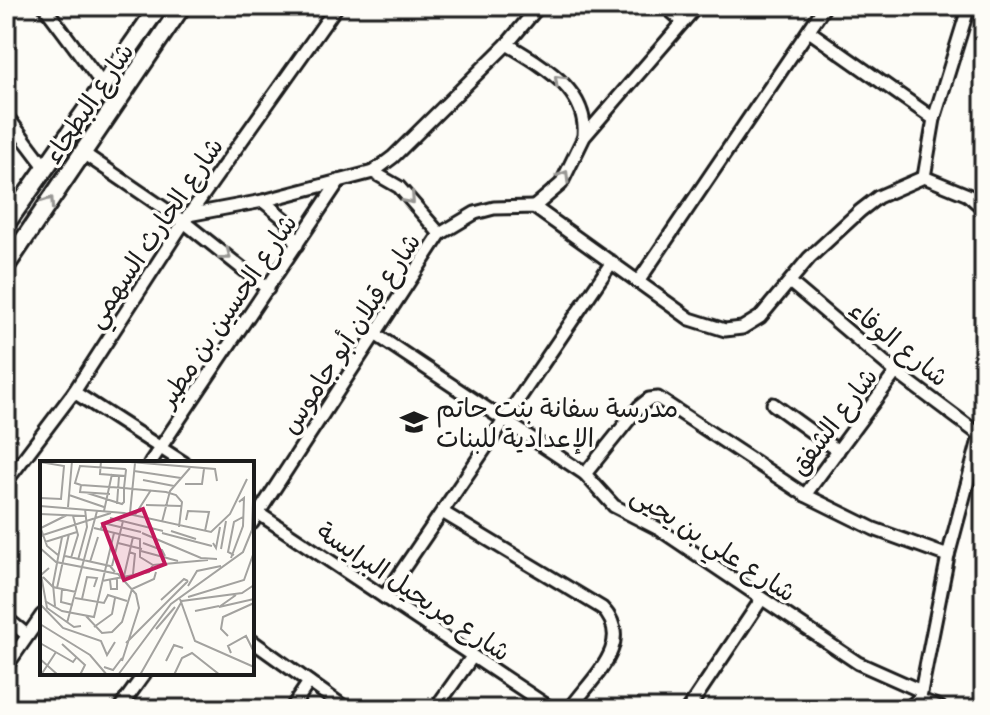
<svg xmlns="http://www.w3.org/2000/svg" width="990" height="715" font-family="'Patrick Hand','Playpen Sans Arabic',sans-serif">
  <style>
    .lines { fill: none; stroke-linecap: round; stroke-linejoin: round }
    .street-casing { stroke: #1c1c1c; stroke-width: 17 }
    .secondary-casing { stroke: #1c1c1c; stroke-width: 22 }
    .street { stroke: #fdfcf7; stroke-width: 11 }
    .secondary { stroke: #fdfcf7; stroke-width: 16 }
    .oneway { stroke: #989794 }
    .labels { text-anchor: middle; dominant-baseline: central; stroke-width: 7; stroke-linejoin: round; paint-order: stroke }
    .street-label { font-size: 26px; fill: #1c1c1c; stroke: #fdfcf7 }
    .poi-label { font-size: 26px; fill: #1c1c1c; stroke: #fdfcf7; text-anchor: start }
    .inset-road { fill: none; stroke: #a3a29f; stroke-width: 2 }
    .view { fill: #c2185b; fill-opacity: 0.15; stroke: #c2185b; stroke-width: 4 }
    .inset-edge { fill: none; stroke: #1c1c1c; stroke-width: 4 }
  </style>
  <rect width="100%" height="100%" fill="#fdfcf7"/>
  <filter id="ink" filterUnits="userSpaceOnUse"><feTurbulence type="fractalNoise" baseFrequency=".0125" numOctaves="2"/><feDisplacementMap in="SourceGraphic" scale="16" xChannelSelector="R" yChannelSelector="G"/><feConvolveMatrix kernelMatrix="1 2 1 2 8 2 1 2 1" color-interpolation-filters="sRGB"/></filter>
  <g filter="url(#ink)">
    <g class="lines">
      <g class="street-casing">
        <g id="street">
          <polyline points="44,6 103,85"/>
          <polyline points="665,6 683,22"/>
          <polyline points="809,31 934,119"/>
          <path d="M507,44c34,21 81,45 77,92"/>
          <polyline points="6,115 46,168"/>
          <polyline points="83,153 184,222 268,289"/>
          <polyline points="373,172 393,157 507,44 539,6"/>
          <polyline points="924,177 934,119 969,6"/>
          <polyline points="263,201 286,220 297,245"/>
          <polyline points="534,207 561,184 584,137 697,6"/>
          <polyline points="188,215 263,201 373,172 399,187 440,234"/>
          <polyline points="638,282 825,6"/>
          <polyline points="791,283 896,372 980,435"/>
          <polyline points="375,334 585,474 614,506 659,529 858,663 921,691"/>
          <polyline points="74,392 184,463"/>
          <polyline points="773,404 838,451"/>
          <polyline points="150,463 339,181"/>
          <polyline points="585,474 639,407 649,399 658,398 805,495 874,529 948,556"/>
          <polyline points="6,482 74,392 184,222 337,6"/>
          <polyline points="805,495 896,372"/>
          <polyline points="252,509 552,709"/>
          <path d="M444,513l158,95c34,34 -10,70 -32,101"/>
          <polyline points="252,523 440,234 475,213 494,208 534,207 690,319 725,330 742,328 760,317 809,258 860,211 878,197 924,177 968,195 984,209"/>
          <polyline points="384,597 612,262"/>
          <polyline points="6,618 27,635"/>
          <polyline points="252,641 347,709"/>
          <polyline points="6,667 42,615"/>
          <polyline points="920,697 948,556 984,421"/>
          <polyline points="119,709 145,673"/>
          <polyline points="291,709 309,682"/>
          <polyline points="435,709 472,657"/>
          <polyline points="688,709 761,600"/>
        </g>
      </g>
      <g class="secondary-casing">
        <g id="secondary">
          <polyline points="6,224 159,6"/>
          <polyline points="6,266 182,6"/>
          <polyline points="911,709 919,702 938,709"/>
        </g>
      </g>
      <use href="#street" class="street"/>
      <use href="#secondary" class="secondary"/>
    </g>
    <defs><path id="oneway-chevron" d="M-2-3.5L2.5 0L-2 3.5" fill="none" stroke-width="1.6" stroke-linecap="round" stroke-linejoin="round" transform="scale(2)"/></defs>
    <g class="oneway">
      <use href="#oneway-chevron" transform="translate(559 80) rotate(-136)"/>
      <use href="#oneway-chevron" transform="translate(564 176) rotate(-59)"/>
      <use href="#oneway-chevron" transform="translate(410 199) rotate(49)"/>
      <use href="#oneway-chevron" transform="translate(49 202) rotate(-56)"/>
      <use href="#oneway-chevron" transform="translate(226 255) rotate(38)"/>
    </g>
  </g>
  <defs>
    <g id="school-bare" transform="scale(2.16)"><path d="M0-5L7-2L0 1L-7-2ZM-4 1L0 2.5L4 1V4Q0 6-4 4Z" fill="#1c1c1c" stroke="#fdfcf7" stroke-width="2.5" paint-order="stroke"/></g>
  </defs>
  <g fill-rule="evenodd">
    <use href="#school-bare" x="414" y="422"/>
  </g>
  <g class="labels">
    <g class="street-label">
      <text transform="translate(88 103) rotate(-56)">شارع البطحاء</text>
      <text transform="translate(154 232) rotate(-56)">شارع الحارث السهمي</text>
      <text transform="translate(227 310) rotate(-56)">شارع الحسين بن مطير</text>
      <text transform="translate(350 333) rotate(-57)">شارع قبلان أبو جاموس</text>
      <text transform="translate(899 343) rotate(39)">شارع الوفاء</text>
      <text transform="translate(833 421) rotate(-53)">شارع الشفق</text>
      <text transform="translate(714 543) rotate(33)">شارع علي بن يحيى</text>
      <text transform="translate(414 591) rotate(34)">شارع مريحيل البرايسة</text>
    </g>
    <g class="poi-label">
      <text x="436" y="407">مدرسة سفانة بنت حاتم<tspan x="436" dy="30">الإعدادية للبنات</tspan></text>
    </g>
  </g>
  <g transform="translate(40 461)">
    <rect width="214" height="214" fill="#fdfcf7"/>
    <path class="inset-road" d="M61,0l-1,13 26,2M78,0l97,8 2,12M0,1l24,4 -3,33 -21,-1M94,10l47,7M103,19l31,6M145,23h17l2,-15M41,24l-1,7 30,2M47,32l35,11 2,-2v-14l2,-18 -1,-1 -45,-3 -5,17 6,2 29,2 14,1 9,1 33,3 10,3 6,7 -3,25M29,34l35,12M77,43l2,-28M106,44l35,1M0,45l84,7 87,19 19,-18 17,-35M28,46l4,-46M64,50l8,-37M90,52l5,-50M0,53l45,2M95,54l16,-25M70,57l53,13M146,59l2,-9 21,1 -4,19M122,61l8,-31 20,-23M0,65l7,20 11,9M1,67l26,-13M54,67l46,11v18l13,8 -4,7 -47,9M61,68l2,-6 38,9M131,70l25,8M102,72l59,25 16,1M122,72l50,13M0,75l71,-23M5,81l32,-10M78,82l24,6M103,82l19,7 3,6M173,82l3,5 4,-21M0,87l16,14 62,12 18,20 3,14 -17,53M181,88l5,-28M101,90l37,10M89,91l6,2 -2,20M194,94l-6,-3 6,-30 9,-5M25,95l45,10 5,6M31,97l7,-23 -5,-19M191,97l12,-32 1,-28 -5,4M38,99l9,-33 -2,-18M50,101l8,-25M113,104l55,-5M72,105l11,-45M9,107l-8,7 6,33 27,19 7,-1M84,115l9,-39M3,116l10,10 23,5M70,119l1,9h6v-11M148,125l9,-15 24,-5M17,127l12,-54M22,128l-1,13 12,3M196,134l-17,12 35,-8M148,136l56,-17 10,-28M35,137l29,5 4,-8 19,6M42,138l5,-22 10,1 -3,9M140,138l15,42 59,26M121,139l23,-21 4,2M5,140l17,10 32,6 20,-84M0,143l23,24 38,13 6,14 8,-13M15,145l-2,-22 9,-47M155,150l24,-5M46,155l16,17 10,-1 10,-10 10,-33 22,-10 2,-7M27,162l30,-112M0,163l50,31 17,20M54,166l18,-13 3,-16M116,168l19,-22M188,175l-7,-7 2,-12 31,-14M0,182l33,19 3,-4M86,182l62,-62M22,183l23,21 -5,10M191,192l-3,-7 18,-10 8,16M0,198l18,16M126,200l8,-16 9,3M64,206l9,3 9,-12M1,214l15,-23M78,214l53,-71 72,-52 9,-22 2,-57M100,214l42,-74 60,-8 12,-8M134,214l8,-17 10,-5 28,22"/>
    <path class="view" d="M103,48l22,55 -41,16 -21,-56z"/>
    <rect width="214" height="214" class="inset-edge"/>
  </g>
  <rect width="990" height="715" fill="none" stroke="#fdfcf7" stroke-width="32"/>
  <rect x="16" y="16" width="958" height="683" fill="none" stroke="#1c1c1c" stroke-width="3" filter="url(#ink)"/>
</svg>
